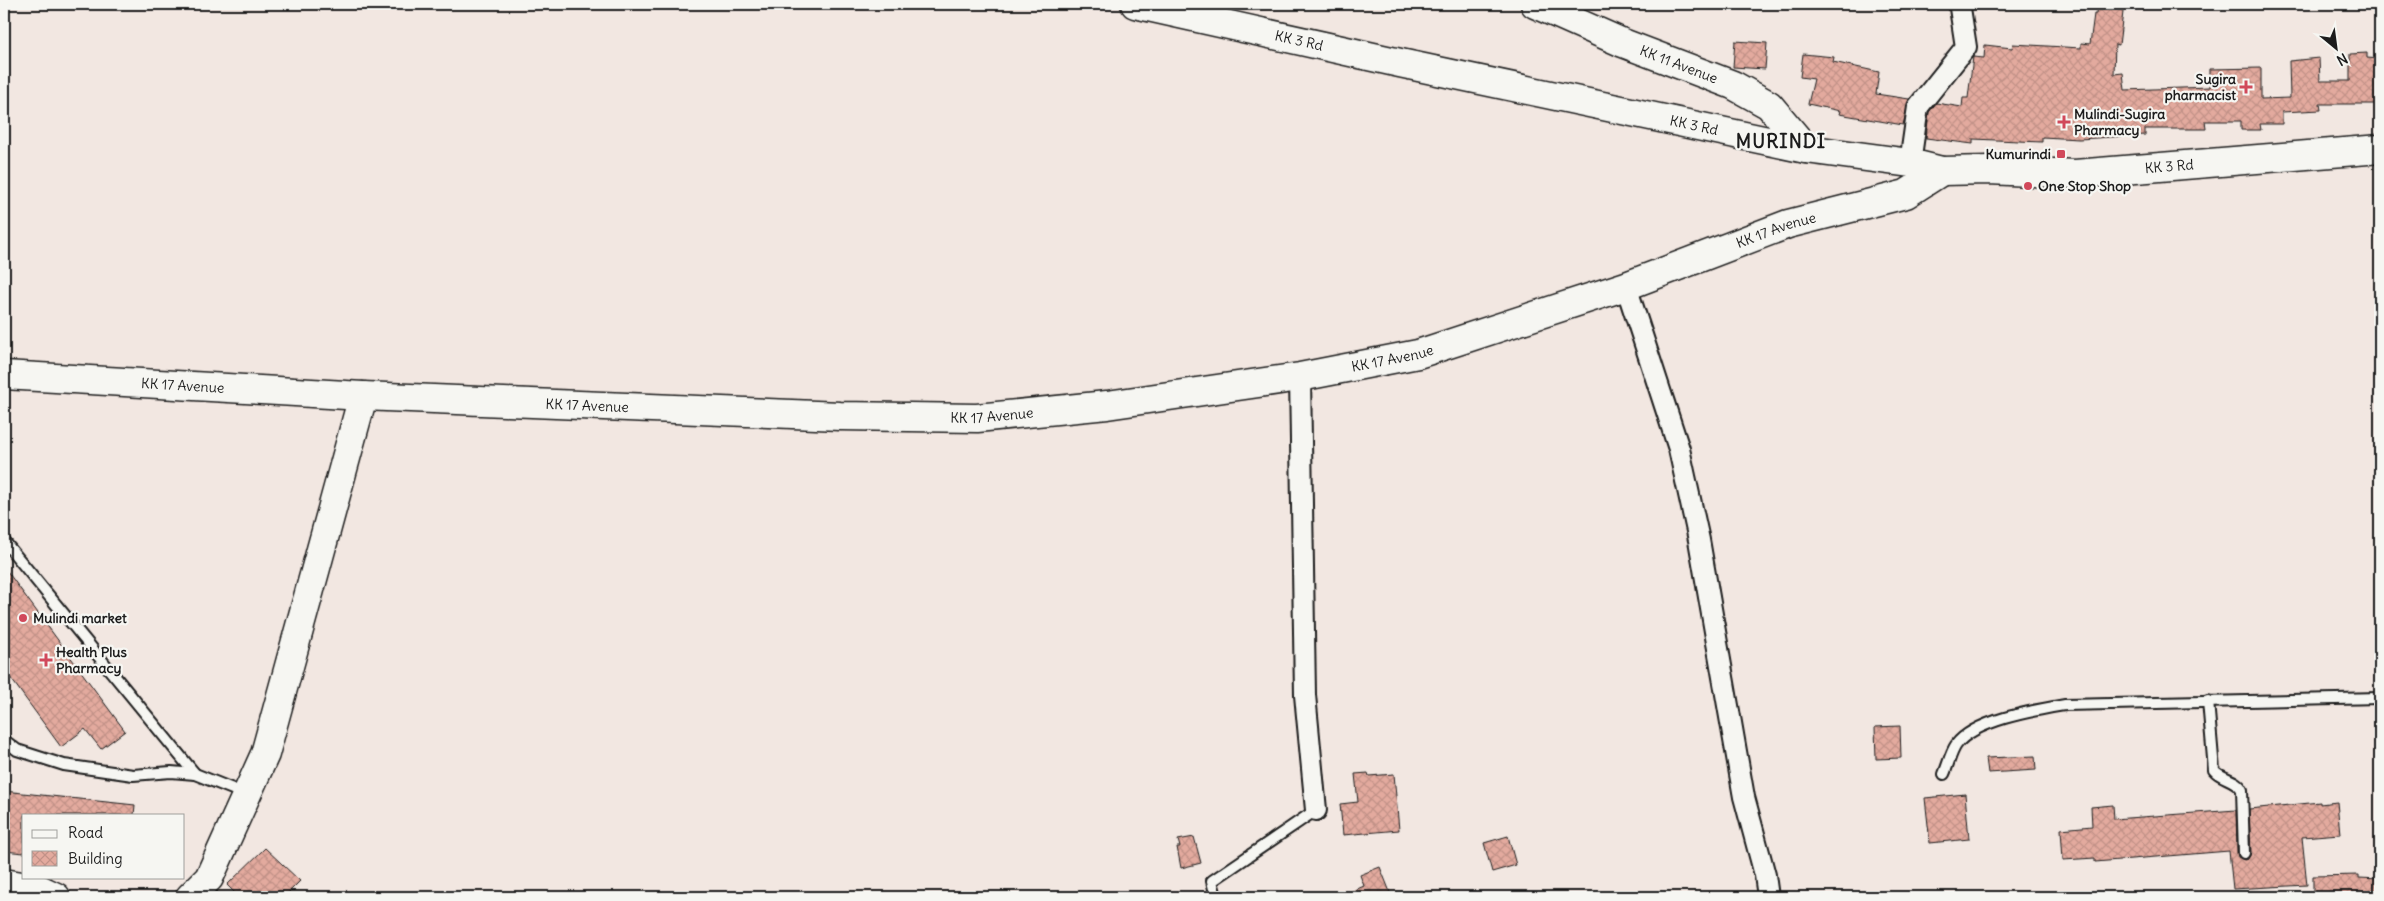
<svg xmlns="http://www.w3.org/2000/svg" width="2384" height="901" font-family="Delius,sans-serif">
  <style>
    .building { fill: url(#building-cross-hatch); stroke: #1c1c1c }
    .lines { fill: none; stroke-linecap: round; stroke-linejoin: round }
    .lane-casing { stroke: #1c1c1c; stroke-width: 14 }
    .street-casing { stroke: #1c1c1c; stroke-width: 24 }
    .secondary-casing { stroke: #1c1c1c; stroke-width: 31 }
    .highway-casing { stroke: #1c1c1c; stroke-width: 31 }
    .lane { stroke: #f6f6f2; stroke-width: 10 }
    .street { stroke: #f6f6f2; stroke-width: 20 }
    .secondary { stroke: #f6f6f2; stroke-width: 28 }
    .highway { stroke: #f6f6f2; stroke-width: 28 }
    .poi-dot { fill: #d1495b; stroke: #f6f6f2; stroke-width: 2 }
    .labels { text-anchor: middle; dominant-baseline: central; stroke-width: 4.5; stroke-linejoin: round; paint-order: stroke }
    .street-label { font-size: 14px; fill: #1c1c1c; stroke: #f6f6f2 }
    .poi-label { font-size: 14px; font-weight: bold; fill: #1c1c1c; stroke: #f6f6f2; text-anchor: start }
    .district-label { font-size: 19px; font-weight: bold; letter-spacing: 1px; fill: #1c1c1c; stroke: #f6f6f2 }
  </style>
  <defs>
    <pattern id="building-cross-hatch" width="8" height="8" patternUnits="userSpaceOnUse" patternTransform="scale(1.25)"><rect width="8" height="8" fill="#e3aa9e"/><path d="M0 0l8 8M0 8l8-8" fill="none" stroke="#c29288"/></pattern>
  </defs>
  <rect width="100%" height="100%" fill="#f2e7e1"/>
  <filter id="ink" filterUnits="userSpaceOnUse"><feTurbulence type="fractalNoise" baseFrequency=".02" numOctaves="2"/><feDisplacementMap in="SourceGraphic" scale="10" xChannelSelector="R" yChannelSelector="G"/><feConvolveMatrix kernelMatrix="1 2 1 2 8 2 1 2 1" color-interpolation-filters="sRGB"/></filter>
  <g filter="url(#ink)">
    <g class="building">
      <polygon points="2097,4 2124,4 2119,45 2115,44 2114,74 2123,73 2125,90 2210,87 2210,69 2261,68 2261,99 2290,98 2289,61 2319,58 2320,81 2350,81 2350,54 2367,53 2367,58 2380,59 2380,104 2320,104 2321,110 2282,112 2282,124 2260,124 2261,130 2241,130 2241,121 2205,121 2206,129 2145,129 2145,135 2079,139 2042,137 2042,142 1973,139 1973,144 1926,138 1929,112 1936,103 1962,107 1963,98 1968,98 1973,57 1984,58 1985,45 2012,48 2013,44 2081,48 2081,43 2090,44 2094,14 2096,14"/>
      <polygon points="1735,41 1767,43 1765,69 1733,67"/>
      <polygon points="1803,54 1834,57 1833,62 1879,72 1876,94 1909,99 1903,125 1839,114 1840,111 1808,104 1814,79 1800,77"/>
      <polygon points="4,567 125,731 101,749 85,729 61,747 4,669"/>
      <polygon points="1900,726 1901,758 1876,759 1875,727"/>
      <polygon points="2035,756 2036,770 1988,773 1986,758"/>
      <polygon points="1368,773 1369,776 1394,774 1399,830 1343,835 1340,804 1358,802 1355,774"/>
      <polygon points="4,791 135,805 134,815 24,815 24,853 4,851"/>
      <polygon points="1965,794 1969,839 1930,843 1925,798"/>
      <polygon points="2320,802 2320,804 2337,802 2340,834 2302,837 2307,885 2233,889 2229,851 2095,862 2095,858 2063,860 2061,829 2092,826 2091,807 2113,805 2114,819 2236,810 2237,853 2238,857 2244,860 2248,859 2251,853 2249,809"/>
      <polygon points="1508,836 1516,865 1492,872 1484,843"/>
      <polygon points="1194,837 1201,863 1181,868 1177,847 1180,847 1178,840"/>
      <polygon points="265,848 300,881 284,897 239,897 227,885"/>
      <polygon points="1380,867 1392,897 1339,897 1364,886 1360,875"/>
      <polygon points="2359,875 2359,878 2380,879 2380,897 2313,897 2313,876"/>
    </g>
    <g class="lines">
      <g class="lane-casing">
        <g id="lane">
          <polyline points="4,541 195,774"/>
          <path d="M2208,701l6,69c7,9 23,9 28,20l2,63"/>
          <polyline points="4,740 17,750 64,765 133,775 171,772 195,774 245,794"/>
          <path d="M1944,774c4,-9 7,-22 12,-29 18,-25 80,-35 109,-40l315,-7"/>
          <polyline points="1216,897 1212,881 1316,810"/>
        </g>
      </g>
      <g class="street-casing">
        <g id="street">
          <polyline points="1910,163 1918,107 1966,47 1960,8 1962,4"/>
          <polyline points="1626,286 1679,449 1699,540 1744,797 1765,875 1768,897"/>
          <polyline points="1300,377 1305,695 1316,810"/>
        </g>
      </g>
      <g class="secondary-casing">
        <g id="secondary">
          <path id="s1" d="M1535,4l88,39 110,42 36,20 37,44"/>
          <path id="s2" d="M4,375l359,21 477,20 137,2 130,-13 193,-28 118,-23 208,-68 162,-62 118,-30 36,-23"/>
          <polyline points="4,883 39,889 56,897"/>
          <polyline points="190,897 209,878 265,754 363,396"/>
        </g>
      </g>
      <g class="highway-casing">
        <g id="highway">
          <path id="s3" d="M1135,4l265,59 406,86 104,14 32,8 47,-1 86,4 305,-25"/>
        </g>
      </g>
      <use href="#lane" class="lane"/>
      <use href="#street" class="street"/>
      <use href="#secondary" class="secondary"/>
      <use href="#highway" class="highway"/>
    </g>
  </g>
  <g class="poi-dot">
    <path d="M2243.5 79.5h5v5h5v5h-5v5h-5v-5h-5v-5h5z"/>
    <path d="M2061.5 114.5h5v5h5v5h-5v5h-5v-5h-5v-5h5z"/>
    <rect x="2056" y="149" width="10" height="10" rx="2.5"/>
    <circle cx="2028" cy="186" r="5"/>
    <circle cx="23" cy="618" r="5"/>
    <path d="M43.5 652.5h5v5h5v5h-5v5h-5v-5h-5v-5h5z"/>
  </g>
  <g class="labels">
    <g class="street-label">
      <text stroke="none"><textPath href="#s3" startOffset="168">KK 3 Rd</textPath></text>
      <text stroke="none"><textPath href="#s1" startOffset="156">KK 11 Avenue</textPath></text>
      <text stroke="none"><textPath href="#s3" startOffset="572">KK 3 Rd</textPath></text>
      <text stroke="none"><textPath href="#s3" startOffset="1052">KK 3 Rd</textPath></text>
      <text stroke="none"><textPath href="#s2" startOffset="1799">KK 17 Avenue</textPath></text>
      <text stroke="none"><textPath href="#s2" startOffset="1394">KK 17 Avenue</textPath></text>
      <text stroke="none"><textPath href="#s2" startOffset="179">KK 17 Avenue</textPath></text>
      <text stroke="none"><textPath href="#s2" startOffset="584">KK 17 Avenue</textPath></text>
      <text stroke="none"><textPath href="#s2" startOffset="989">KK 17 Avenue</textPath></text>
    </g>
    <g class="poi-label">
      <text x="2236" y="79" text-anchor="end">Sugira<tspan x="2236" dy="16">pharmacist</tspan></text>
      <text x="2074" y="114">Mulindi-Sugira<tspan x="2074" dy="16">Pharmacy</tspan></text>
      <text x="2051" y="154" text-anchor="end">Kumurindi</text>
      <text x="2038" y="186">One Stop Shop</text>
      <text x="33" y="618">Mulindi market</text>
      <text x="56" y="652">Health Plus<tspan x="56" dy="16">Pharmacy</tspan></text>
    </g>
    <g class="district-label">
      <text x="1781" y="141">MURINDI</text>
    </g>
  </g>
  <rect width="2384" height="901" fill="none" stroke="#f6f6f2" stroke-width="20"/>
  <rect x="10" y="10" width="2364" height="881" fill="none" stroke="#1c1c1c" stroke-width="2" filter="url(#ink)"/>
  <rect x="22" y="814" width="162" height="65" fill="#f6f6f2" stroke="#9f9f9c"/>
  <rect x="32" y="830" width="25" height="8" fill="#f6f6f2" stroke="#9f9f9c"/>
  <text x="68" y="838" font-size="15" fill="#1c1c1c">Road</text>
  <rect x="32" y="851" width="25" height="15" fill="url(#building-cross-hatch)" stroke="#9f9f9c"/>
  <text x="68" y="864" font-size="15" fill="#1c1c1c">Building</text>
  <g transform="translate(2336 48) rotate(151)" stroke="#f6f6f2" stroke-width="4" paint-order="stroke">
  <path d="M0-4L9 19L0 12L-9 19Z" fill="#1c1c1c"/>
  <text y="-8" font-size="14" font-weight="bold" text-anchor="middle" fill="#1c1c1c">N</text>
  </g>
</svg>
